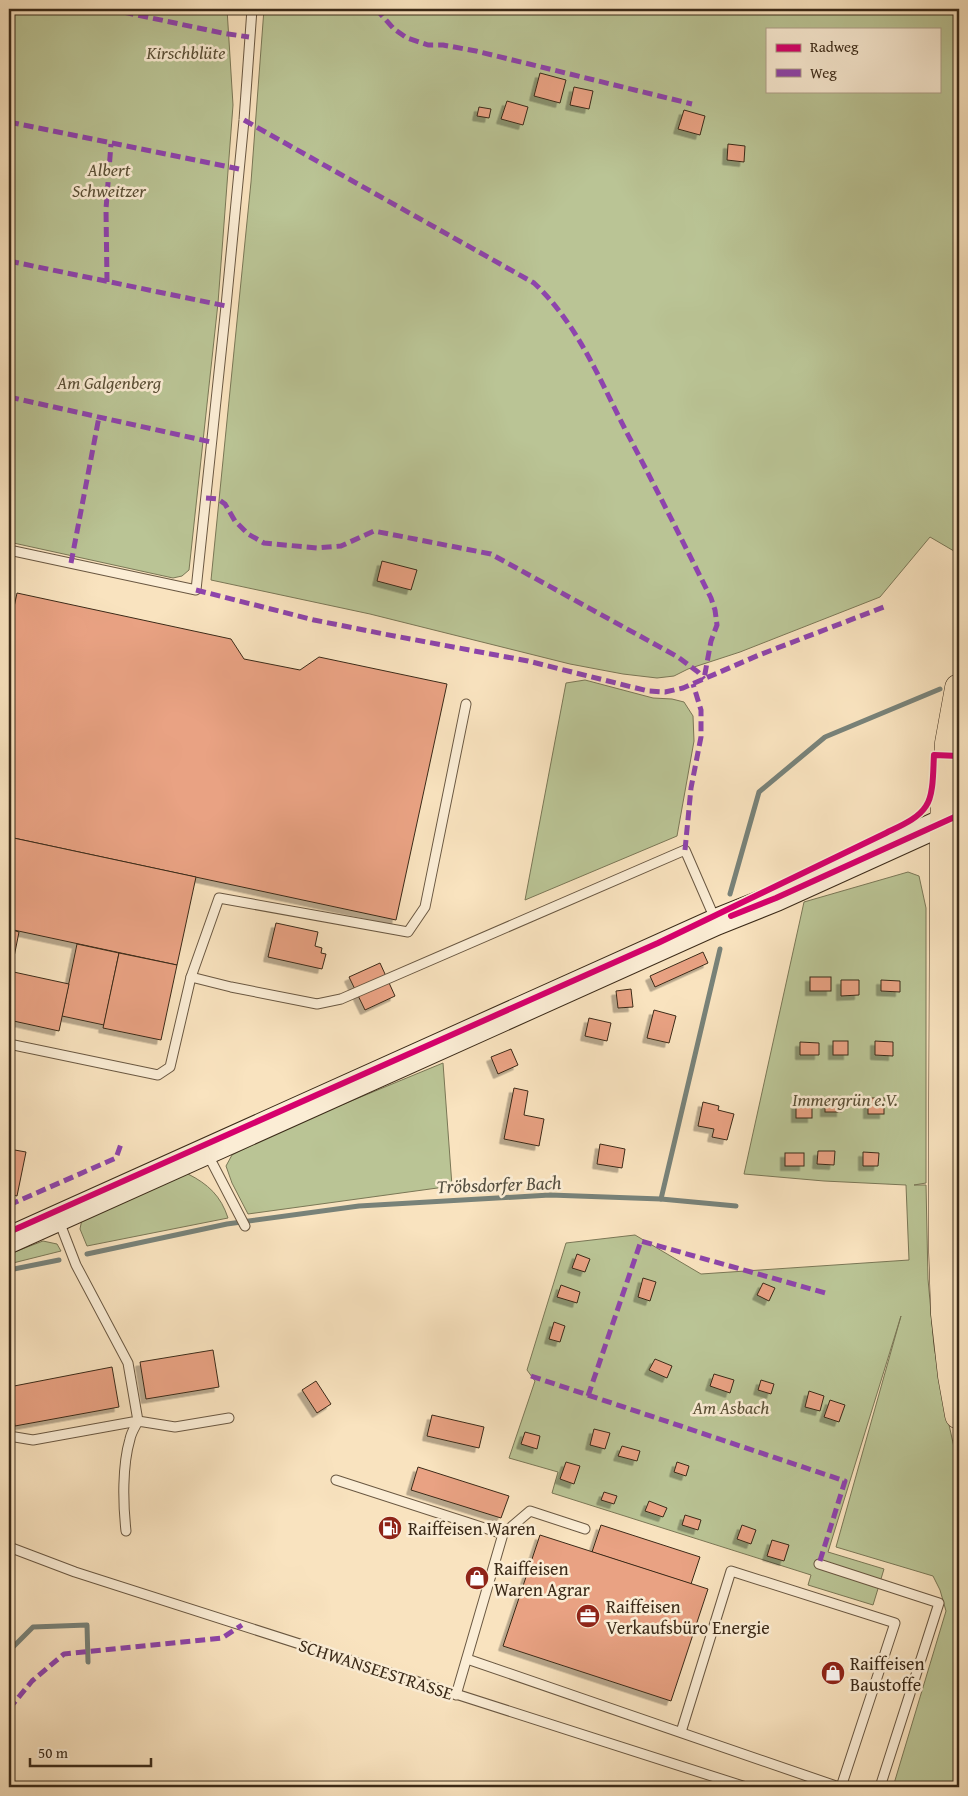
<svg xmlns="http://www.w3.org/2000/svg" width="968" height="1796" font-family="'Gentium Book Plus',serif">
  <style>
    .green { fill: #bac495; stroke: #7a7756; fill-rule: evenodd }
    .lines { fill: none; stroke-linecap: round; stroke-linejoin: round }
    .stream { stroke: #788279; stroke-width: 5 }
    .building { fill: #e9a283; stroke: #3b2a18; filter: url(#shadow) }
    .lane-casing { stroke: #6a5842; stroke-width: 11 }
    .secondary-casing { stroke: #3b2a18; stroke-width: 28 }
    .primary-casing { stroke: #3b2a18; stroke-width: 29 }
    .lane { stroke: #fbedd5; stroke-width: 9 }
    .secondary { stroke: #fbedd5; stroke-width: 26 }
    .primary { stroke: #f9e3bf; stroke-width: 28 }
    .quiet { stroke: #8e44ad; stroke-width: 5; stroke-dasharray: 10 5; stroke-linecap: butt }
    .cycleway-casing { stroke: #fbedd5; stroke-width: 9 }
    .cycleway { stroke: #d6006c; stroke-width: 6 }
    .labels { text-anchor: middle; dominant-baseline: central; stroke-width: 5; stroke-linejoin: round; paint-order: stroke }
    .park-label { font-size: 18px; font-style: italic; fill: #5b5037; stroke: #fbedd5 }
    .poi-label { font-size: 18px; fill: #3b2a18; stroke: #fbedd5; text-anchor: start }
    .street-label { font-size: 18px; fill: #3b2a18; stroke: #fbedd5 }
    .water-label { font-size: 19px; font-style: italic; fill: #544f40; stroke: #fbedd5 }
  </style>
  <defs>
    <filter id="shadow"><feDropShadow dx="-4.5" dy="4.5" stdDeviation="0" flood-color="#0004"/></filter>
  </defs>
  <rect width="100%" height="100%" fill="#f9e3bf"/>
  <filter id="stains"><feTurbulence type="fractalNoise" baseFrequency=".004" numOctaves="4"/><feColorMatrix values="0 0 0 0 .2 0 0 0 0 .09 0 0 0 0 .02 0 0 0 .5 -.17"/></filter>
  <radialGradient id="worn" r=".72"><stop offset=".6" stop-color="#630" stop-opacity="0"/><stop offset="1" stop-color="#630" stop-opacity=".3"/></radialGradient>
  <g class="green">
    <polygon points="9,9 227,9 233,105 218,303 189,570 182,576 173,578 9,542"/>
    <path d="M264,9h695v545l-29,-17 -50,60 -140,55 -52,17 -14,7 -17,2 -34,-4 -53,-10 -200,-50 -159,-34 40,-398zM767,29h172v62h-172z"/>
    <polygon points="585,680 653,698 672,699 684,702 693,716 694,741 677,836 525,900 566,683"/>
    <polygon points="908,872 919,876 926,908 926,1183 914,1185 926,1185 928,1279 934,1346 944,1402 959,1470 959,1787 893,1787 946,1611 940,1590 933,1576 836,1547 901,1316 828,1552 884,1569 873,1605 808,1585 811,1575 552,1493 558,1472 509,1458 535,1381 527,1370 566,1243 635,1235 701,1274 909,1260 906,1185 824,1181 744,1174 804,902"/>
    <polygon points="443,1063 452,1186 248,1214 232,1183 226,1166 232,1155 288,1127"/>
    <path d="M188,1174c20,10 33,22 40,44l-141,28 -7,-17 2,-10 95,-43z"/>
    <polygon points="43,1241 57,1244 61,1251 9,1264 9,1254"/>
  </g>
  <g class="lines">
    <g class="stream">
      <polyline points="730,894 759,792 825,737 940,689"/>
      <polyline points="661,1199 720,949"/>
      <polyline points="87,1254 227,1224 359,1206 550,1195 661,1199 736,1206"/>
      <polyline points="9,1270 59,1260"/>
      <polyline points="9,1651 33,1627 87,1625 88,1662"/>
    </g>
  </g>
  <g class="building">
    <polygon points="540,73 566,80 560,103 534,96"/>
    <polygon points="574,87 593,91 589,109 570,105"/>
    <polygon points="507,101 528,107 523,125 501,119"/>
    <polygon points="479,107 491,109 489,118 477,116"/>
    <polygon points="684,110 705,116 700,135 678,129"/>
    <polygon points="728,144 745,146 744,162 727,160"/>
    <polygon points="382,561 417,570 411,590 377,581"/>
    <polygon points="17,593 231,639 244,659 300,670 319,657 447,684 396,920 9,837 9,631"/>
    <polygon points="9,837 196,877 177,965 9,929"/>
    <polygon points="276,923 318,932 315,946 322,948 321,953 326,954 322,969 268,957"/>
    <polygon points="9,929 19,932 11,972 9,971"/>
    <polygon points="77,944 119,953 104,1025 62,1016"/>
    <polygon points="703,952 708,963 655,987 650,976"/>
    <polygon points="119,953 177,965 161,1040 103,1028"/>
    <polygon points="380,963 395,996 365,1010 349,977"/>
    <polygon points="9,971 69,984 59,1031 9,1020"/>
    <rect x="810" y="977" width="21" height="14"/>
    <polygon points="841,980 859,980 859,995 841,996"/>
    <polygon points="881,980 900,981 900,992 881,991"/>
    <polygon points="631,989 633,1007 618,1008 616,991"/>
    <polygon points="654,1010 676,1016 669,1043 647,1038"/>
    <polygon points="589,1018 611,1023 607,1041 585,1036"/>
    <rect x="833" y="1041" width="15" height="14"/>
    <polygon points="875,1041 893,1042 893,1056 875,1055"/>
    <polygon points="800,1042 819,1043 819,1055 800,1055"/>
    <polygon points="511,1049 518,1065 498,1074 491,1057"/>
    <polygon points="514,1088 528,1091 524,1115 544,1119 539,1146 504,1139"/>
    <rect x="868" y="1098" width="16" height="16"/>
    <rect x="796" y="1100" width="16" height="18"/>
    <rect x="825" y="1101" width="16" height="11"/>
    <polygon points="703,1102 719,1106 718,1110 734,1114 727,1140 712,1137 714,1129 698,1126"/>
    <polygon points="600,1144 625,1149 622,1168 597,1164"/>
    <polygon points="9,1149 26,1152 17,1196 9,1194"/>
    <polygon points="818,1151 835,1151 834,1165 817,1164"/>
    <polygon points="863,1152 879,1153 878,1166 863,1166"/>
    <rect x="785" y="1153" width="19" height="13"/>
    <polygon points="577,1254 590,1259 585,1272 572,1268"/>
    <polygon points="643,1278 656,1282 650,1301 638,1297"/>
    <polygon points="763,1283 775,1288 769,1301 757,1295"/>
    <polygon points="561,1285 580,1292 577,1303 557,1297"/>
    <polygon points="554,1322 565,1326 560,1342 549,1339"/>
    <polygon points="213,1350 219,1387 146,1399 140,1362"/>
    <polygon points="655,1359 672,1366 667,1378 649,1370"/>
    <polygon points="112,1367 119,1407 15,1426 9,1387"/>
    <polygon points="714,1374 734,1380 730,1393 710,1386"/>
    <polygon points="761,1380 774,1384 771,1394 758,1390"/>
    <polygon points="316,1381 331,1404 317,1413 302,1390"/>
    <polygon points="809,1391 824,1396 820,1411 805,1407"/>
    <polygon points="830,1400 845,1405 839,1422 824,1417"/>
    <polygon points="432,1415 484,1427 479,1448 427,1436"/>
    <polygon points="594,1429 610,1433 605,1449 590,1445"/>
    <polygon points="525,1432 540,1436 537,1449 521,1444"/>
    <polygon points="622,1446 640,1451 637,1461 618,1456"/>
    <polygon points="566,1462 580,1466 574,1484 560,1479"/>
    <polygon points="677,1462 689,1466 686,1476 674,1472"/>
    <polygon points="418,1467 509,1496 501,1518 411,1490"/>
    <polygon points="604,1492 617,1496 614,1504 601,1500"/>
    <polygon points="649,1501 667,1508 663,1517 645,1511"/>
    <polygon points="685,1515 701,1520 698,1530 682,1525"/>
    <polygon points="601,1525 700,1557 691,1584 592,1552"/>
    <polygon points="742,1525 756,1530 751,1544 737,1539"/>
    <polygon points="540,1535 708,1589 671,1701 503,1646"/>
    <polygon points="772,1540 789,1545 784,1561 767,1556"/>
  </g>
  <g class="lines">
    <g class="lane-casing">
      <g id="lane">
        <polyline points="9,550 196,590 226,306 244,120 252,9"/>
        <polyline points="466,704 425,907 408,932 219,898 191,977 231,987 317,1004 341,999 685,850 715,919"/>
        <polyline points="9,1044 158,1075 170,1067 191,977"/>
        <polyline points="207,1153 245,1226"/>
        <polyline points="9,1436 33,1440 138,1421 128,1363 76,1265 59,1221"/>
        <polyline points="336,1480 503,1534"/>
        <path d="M126,1531c-3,-27 -4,-65 4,-92 1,-6 5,-12 8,-18l37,6 54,-9"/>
        <polyline points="9,1547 75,1572 746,1787"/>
        <polyline points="819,1564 939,1603 880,1787"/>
        <polyline points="467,1659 839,1787"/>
        <polyline points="456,1695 503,1534 530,1511 585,1529"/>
        <polyline points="681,1732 731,1571 895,1623 841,1787"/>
      </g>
    </g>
    <g class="secondary-casing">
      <polyline id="secondary" points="9,1240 716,922 776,898 959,815"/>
    </g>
    <g class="primary-casing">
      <polyline id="primary" points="959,688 949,743 944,822 943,1103 943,1252 945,1314 952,1376 959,1415"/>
    </g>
    <use href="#lane" class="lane"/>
    <use href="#secondary" class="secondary"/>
    <use href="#primary" class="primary"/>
    <g class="quiet">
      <polyline points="109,9 222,33 249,37"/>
      <polyline points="376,9 394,29 407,38 428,45 443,45 476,51 692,104"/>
      <path d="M244,120l290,163c43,40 66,97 92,148 29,55 57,111 85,167l4,12 2,15 -6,16 -7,38"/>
      <polyline points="9,122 239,169"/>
      <polyline points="9,261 226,306"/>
      <polyline points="107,282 106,209 111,144"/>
      <polyline points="9,397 211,442"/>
      <polyline points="206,498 218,499 225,504 235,521 248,534 264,543 317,548 341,546 374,531 491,554 678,657 698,672 704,679"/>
      <polyline points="71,563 99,417"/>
      <polyline points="196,590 314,620 384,634 528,661 648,691 665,692 683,688 759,655 884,607"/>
      <polyline points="685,850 691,788 701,737 701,710 693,684"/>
      <polyline points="9,1205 116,1158 121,1144"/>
      <polyline points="531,1376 845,1481 819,1564"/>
      <polyline points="588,1396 641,1241 829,1294"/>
      <polyline points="9,1709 32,1681 64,1654 222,1638 242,1625"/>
    </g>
    <g class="cycleway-casing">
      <g id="cycleway">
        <polyline points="731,916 776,898 959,815"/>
        <path d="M9,1232l649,-289 228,-110c14,-7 32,-14 40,-27 8,-11 7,-37 8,-51l25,1"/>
      </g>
    </g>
    <use href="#cycleway" class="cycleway"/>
  </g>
  <defs>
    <g id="fuel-disc" transform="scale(1.25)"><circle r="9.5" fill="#8f2418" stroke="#fbedd5"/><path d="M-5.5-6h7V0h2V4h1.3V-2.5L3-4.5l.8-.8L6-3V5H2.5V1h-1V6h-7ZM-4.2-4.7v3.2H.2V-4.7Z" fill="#fff"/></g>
    <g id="shop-disc" transform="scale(1.25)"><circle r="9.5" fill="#8f2418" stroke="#fbedd5"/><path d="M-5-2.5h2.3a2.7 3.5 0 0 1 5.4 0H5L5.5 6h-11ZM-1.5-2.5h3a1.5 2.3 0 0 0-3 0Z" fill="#fff"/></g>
    <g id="office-disc" transform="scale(1.25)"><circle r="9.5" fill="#8f2418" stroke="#fbedd5"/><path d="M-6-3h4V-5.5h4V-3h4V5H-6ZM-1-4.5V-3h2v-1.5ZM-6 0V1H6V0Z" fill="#fff"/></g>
  </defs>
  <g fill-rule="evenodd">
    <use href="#fuel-disc" x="390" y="1528"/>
    <use href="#shop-disc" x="477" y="1578"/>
    <use href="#office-disc" x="588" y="1616"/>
    <use href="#shop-disc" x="833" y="1673"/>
  </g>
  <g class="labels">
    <g class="park-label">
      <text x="186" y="52">Kirschblüte</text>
      <text x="109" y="169">Albert<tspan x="109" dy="21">Schweitzer</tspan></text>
      <text x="109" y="382">Am Galgenberg</text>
      <text x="845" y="1099">Immergrün e.V.</text>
      <text x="731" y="1407">Am Asbach</text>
    </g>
    <g class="poi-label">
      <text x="408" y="1528">Raiffeisen Waren</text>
      <text x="494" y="1568">Raiffeisen<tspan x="494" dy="21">Waren Agrar</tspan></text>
      <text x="606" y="1606">Raiffeisen<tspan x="606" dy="21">Verkaufsbüro Energie</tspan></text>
      <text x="850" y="1663">Raiffeisen<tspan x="850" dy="21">Baustoffe</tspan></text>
    </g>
    <g class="street-label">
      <text transform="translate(376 1669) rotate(18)">SCHWANSEESTRASSE</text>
    </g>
    <g class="water-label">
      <text transform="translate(499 1184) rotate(-2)">Tröbsdorfer Bach</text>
    </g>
  </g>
  <rect width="968" height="1796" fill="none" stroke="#f9e3bf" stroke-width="30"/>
  <rect x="10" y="10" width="948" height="1776" fill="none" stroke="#3b2a18" stroke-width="2.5"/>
  <rect x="15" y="15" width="938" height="1766" fill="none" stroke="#3b2a18"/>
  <rect x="766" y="28" width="175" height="65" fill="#fbedd5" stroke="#ae9f89"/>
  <rect x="776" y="44" width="25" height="8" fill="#d6006c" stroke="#ae9f89"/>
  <text x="810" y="52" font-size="15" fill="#3b2a18">Radweg</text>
  <rect x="776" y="69" width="25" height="8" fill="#8e44ad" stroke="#ae9f89"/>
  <text x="810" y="78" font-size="15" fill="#3b2a18">Weg</text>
  <path d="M30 1758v8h121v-8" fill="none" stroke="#3b2a18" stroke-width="2.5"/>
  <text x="38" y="1758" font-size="15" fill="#3b2a18" stroke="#fbedd5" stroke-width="4" paint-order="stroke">50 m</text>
  <rect width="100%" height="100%" filter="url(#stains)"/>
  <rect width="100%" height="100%" fill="url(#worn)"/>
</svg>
